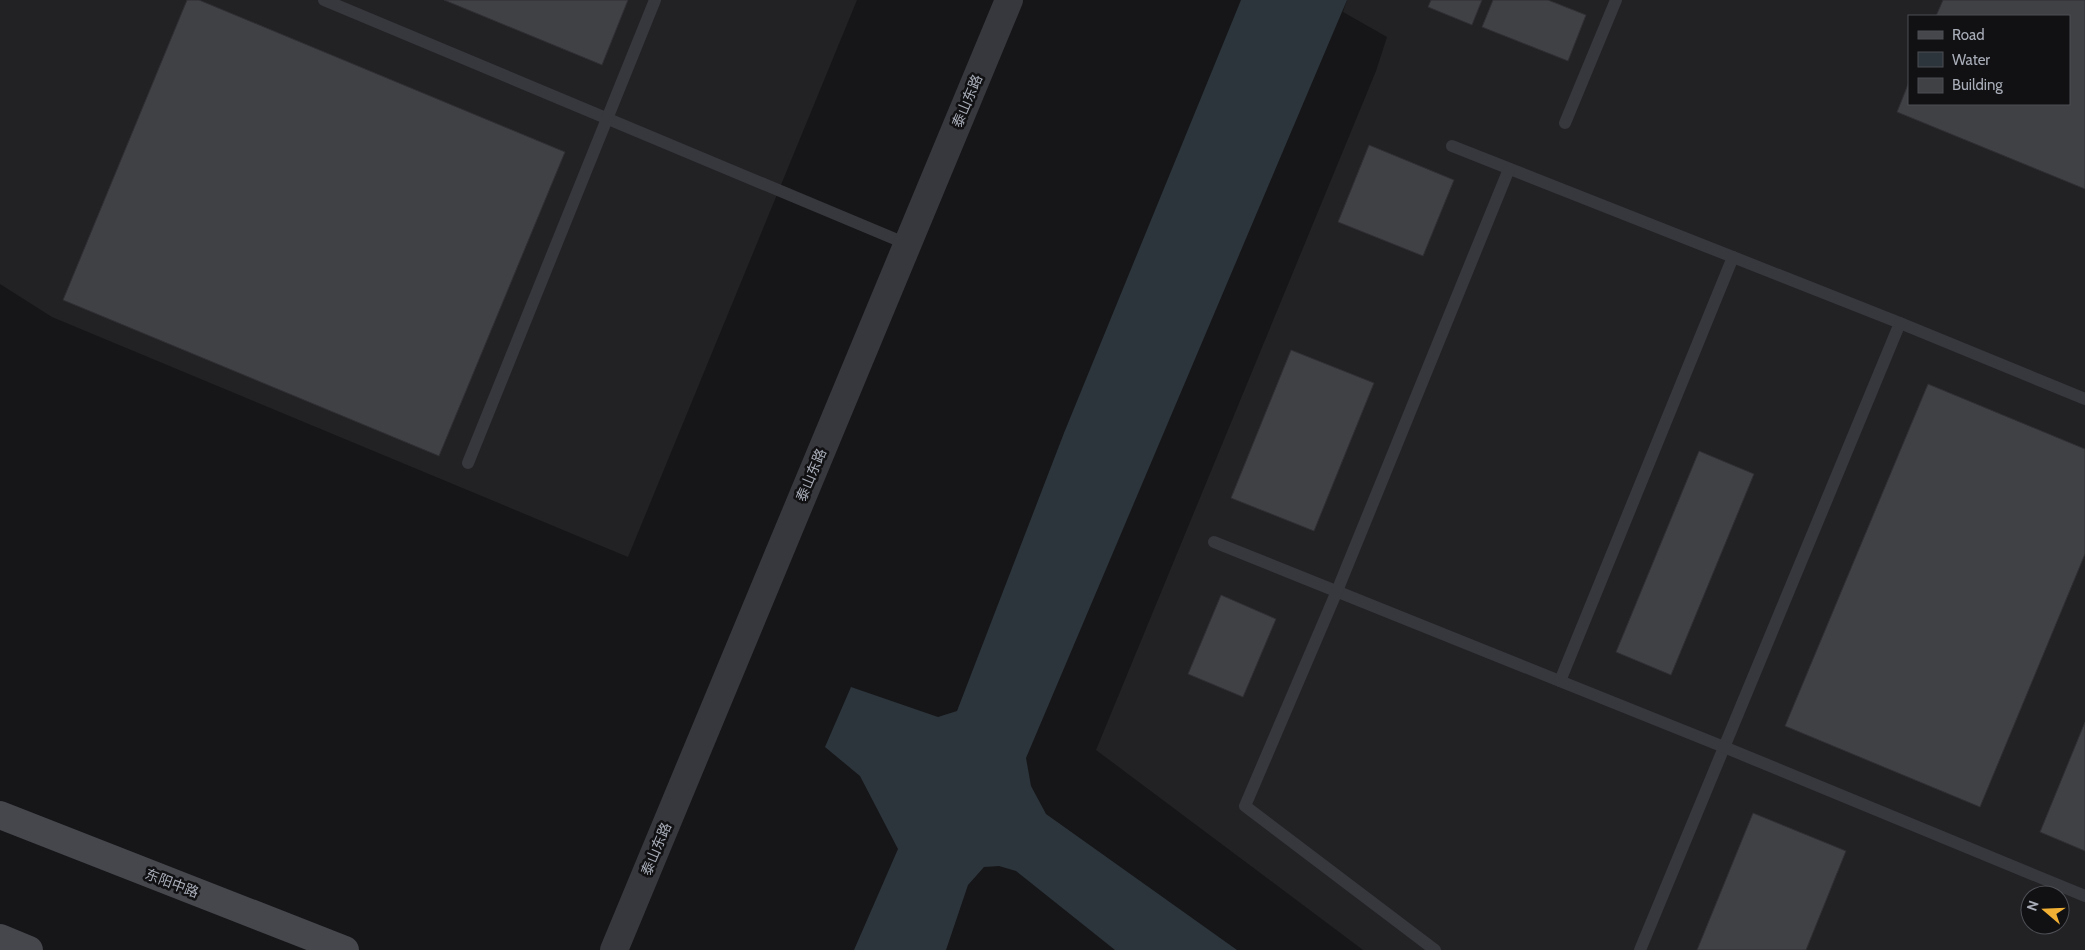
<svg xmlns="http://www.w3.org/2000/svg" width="2085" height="950" font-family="Cabin,'Noto Sans SC',sans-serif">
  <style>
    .built { fill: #222225; fill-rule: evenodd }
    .water { fill: #2c353c }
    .building { fill: #404145; stroke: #303034 }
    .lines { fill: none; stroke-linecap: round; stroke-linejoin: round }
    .service { stroke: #37383d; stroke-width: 12 }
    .tertiary { stroke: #37383d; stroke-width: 28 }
    .secondary { stroke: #45474d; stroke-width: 28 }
    .labels { text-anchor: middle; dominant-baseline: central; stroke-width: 5; stroke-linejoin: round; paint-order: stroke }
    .street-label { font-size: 14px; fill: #a8adb8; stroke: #111113 }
  </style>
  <rect width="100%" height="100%" fill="#161618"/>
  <g class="built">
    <polygon points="0,0 857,0 628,557 52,317 0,284"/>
    <path d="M1347,0h738v950h-722l-267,-200 280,-679 11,-34 -44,-25zM1909,16h160v88h-160zM2030,895h30v30h-30z"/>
  </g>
  <polygon class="water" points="1241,0 1347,0 1026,758 1031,786 1046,814 1237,950 1115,950 1016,871 999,866 984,867 968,885 946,950 854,950 898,849 860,776 825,747 851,687 938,717 957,711 1064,433"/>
  <g class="building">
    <polygon points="187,0 199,0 565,152 439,456 63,300"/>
    <polygon points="444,0 628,0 602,65"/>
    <polygon points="1431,0 1482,0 1472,25 1428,7"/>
    <polygon points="1493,0 1548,0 1586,15 1568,61 1482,27"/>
    <polygon points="1943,0 2085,0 2085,189 1897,112 1909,82 1909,104 2069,104 2069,16 1936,16"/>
    <polygon points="1369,145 1454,180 1423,256 1338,222"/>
    <polygon points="1291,350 1374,383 1314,531 1231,498"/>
    <polygon points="1928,384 2085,449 2085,554 1980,807 1785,726"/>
    <polygon points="1699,451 1754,474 1671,675 1616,652"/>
    <polygon points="1221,595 1276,619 1243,697 1188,674"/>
    <polygon points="2085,722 2085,851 2040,832"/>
    <polygon points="1753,813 1846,851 1806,950 1697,950"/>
  </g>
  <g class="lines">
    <g class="service">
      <polyline points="324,0 907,244"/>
      <polyline points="1565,123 1616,0"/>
      <polyline points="1452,146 1900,323 1640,950"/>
      <polyline points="1900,323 2085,399"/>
      <polyline points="468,463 655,0"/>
      <polyline points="1214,542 1724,747 2085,896"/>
      <polyline points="1560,681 1733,257"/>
      <polyline points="1435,950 1245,806 1337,591 1509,169"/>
    </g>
    <polyline class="tertiary" points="614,950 1009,0"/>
    <g class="secondary">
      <polyline points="0,815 345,950"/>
      <polyline points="0,938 29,950"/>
    </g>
  </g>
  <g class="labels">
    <g class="street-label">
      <text transform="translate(967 101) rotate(-67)">泰山东路</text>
      <text transform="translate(811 475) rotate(-67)">泰山东路</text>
      <text transform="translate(656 849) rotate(-67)">泰山东路</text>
      <text transform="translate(172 883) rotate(21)">东阳中路</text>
    </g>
  </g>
  <rect x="1908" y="15" width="162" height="90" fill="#111113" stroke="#4d4f55"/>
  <rect x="1918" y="31" width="25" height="8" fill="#45474d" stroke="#4d4f55"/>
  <text x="1952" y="40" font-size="15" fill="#a8adb8">Road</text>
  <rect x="1918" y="52" width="25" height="15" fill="#2c353c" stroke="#4d4f55"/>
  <text x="1952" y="65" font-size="15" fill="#a8adb8">Water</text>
  <rect x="1918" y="78" width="25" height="15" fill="#404145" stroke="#4d4f55"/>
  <text x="1952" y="90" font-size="15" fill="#a8adb8">Building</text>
  <g transform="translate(2045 910) rotate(289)"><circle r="24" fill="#111113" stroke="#4d4f55"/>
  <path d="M0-4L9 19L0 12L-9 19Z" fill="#f2b134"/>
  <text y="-8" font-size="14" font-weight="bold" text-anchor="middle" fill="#a8adb8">N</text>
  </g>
</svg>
